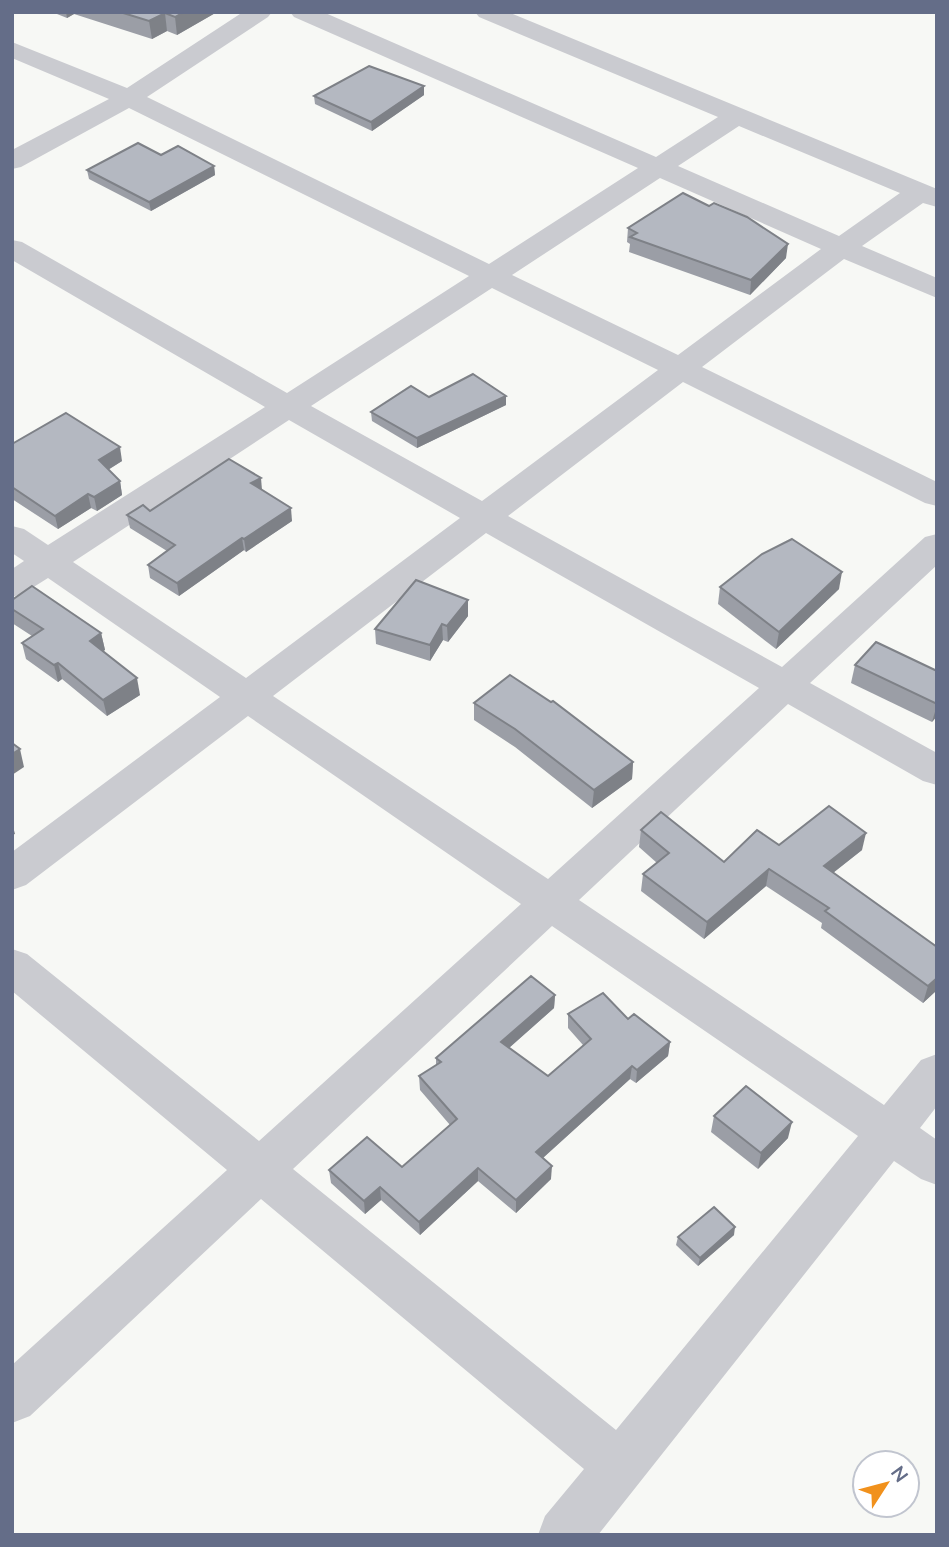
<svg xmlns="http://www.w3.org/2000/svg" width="949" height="1547" font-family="'Nunito Sans',sans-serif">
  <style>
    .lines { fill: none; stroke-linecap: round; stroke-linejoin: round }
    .minor { fill: #cacbd0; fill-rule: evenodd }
    .wall { fill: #9b9ea6 }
    .shaded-wall { fill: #7e8187 }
    .building { fill: #b4b8c1; stroke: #7e8187; stroke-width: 2 }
  </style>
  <rect width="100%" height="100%" fill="#f7f8f5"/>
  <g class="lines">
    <path class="minor" d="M243,12h29l-4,5 -121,80 342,167 149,-96 -344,-151 -4,-5h33l333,145 62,-40 -239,-100 -4,-5h33l429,177v18l-14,-4 -61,43 75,32v20l-93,-39 -142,108 235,115v24l-12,-3 -242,-121 -175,134 274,151 143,-130 12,-3v31l-127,118 127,70v32l-14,-4 -135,-77 -209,196 305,205 37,-45 16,-6v52l-17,22 17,12v45l-16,-6 -27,-18 -296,374h-60l7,-19 39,-47 -323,-270 -231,217 -18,7v-58l215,-195 -215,-179v-42l15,5 232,187 262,-237 -273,-188 -222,169 -14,5v-38l208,-155 -172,-119 -24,15 -12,4v-28l12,-8 -12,-8v-27l12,3 24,16 217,-138 -253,-147v-20l10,2 265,151 182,-117 -340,-168 -108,59 -9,2v-19l97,-51 -97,-41v-16l115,46zM739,126l161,67 -61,43 -161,-70zM660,178l161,71 -143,106 -166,-80zM492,288l166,82 -176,131 -171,-95zM289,420l171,98 -214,160 -173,-116zM486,533l273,155 -211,191 -275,-183zM552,926l306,210 -242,294 -323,-261z"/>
  </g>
  <g class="wall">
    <polygon points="52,12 217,12 177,35 167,31 152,39 74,14 67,18"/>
    <polygon points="424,86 424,95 372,131 315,104 314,96"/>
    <polygon points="161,155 214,166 215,175 151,211 89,179 87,170"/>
    <polygon points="628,228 786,258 750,295 629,252 630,244 627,242"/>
    <polygon points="429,397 506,405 417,448 372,421 371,412"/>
    <polygon points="12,444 122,461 108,470 120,481 122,495 97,511 91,508 58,529 12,499"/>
    <polygon points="262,490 292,521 246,552 244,550 179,596 150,578 148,565 167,551 130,528 127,515"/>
    <polygon points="720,587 839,589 776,649 718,604"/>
    <polygon points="12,600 101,633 105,650 102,651 140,695 107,716 62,679 58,682 26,659 22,643 32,636 12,623"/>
    <polygon points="468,600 468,616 448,642 443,640 430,661 376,644 375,629"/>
    <polygon points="855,665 937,671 937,716 932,722 851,683"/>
    <polygon points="474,703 633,762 632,779 592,808 515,747 474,720"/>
    <polygon points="641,830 724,862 779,845 862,850 833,873 937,947 937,990 923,1003 821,928 822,923 766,886 704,939 641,891 643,874 657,863 639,847"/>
    <polygon points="555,995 554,1008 509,1048 548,1076 583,1045 568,1028 568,1014 628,1019 670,1042 668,1056 636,1083 630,1079 543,1158 551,1179 516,1213 478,1181 420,1235 381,1200 365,1214 331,1183 329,1170 402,1167 450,1125 420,1090 419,1076 436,1066 436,1058"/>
    <polygon points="714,1116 788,1138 758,1169 711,1132"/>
    <polygon points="734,1235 698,1266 676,1245 678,1237"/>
  </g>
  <g class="shaded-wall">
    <polygon points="66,12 74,12 74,14 67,18"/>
    <polygon points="184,12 217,12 177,35 175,17"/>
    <polygon points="165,13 167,31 152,39 149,21"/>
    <polygon points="424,86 424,95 372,131 371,122"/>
    <polygon points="214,166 215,175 151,211 149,202"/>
    <polygon points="788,244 786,258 750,295 751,280"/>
    <polygon points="506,396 506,405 417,448 417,438"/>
    <polygon points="120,447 122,461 101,474 99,460"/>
    <polygon points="261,478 262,490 251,483"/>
    <polygon points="120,481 122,495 97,511 94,497"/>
    <polygon points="88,494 91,508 58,529 55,516"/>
    <polygon points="291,508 292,521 246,552 244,539"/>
    <polygon points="242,538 244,550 179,596 177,583"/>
    <polygon points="842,572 839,589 776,649 779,632"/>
    <polygon points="468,600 468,616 448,642 447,626"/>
    <polygon points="442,624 443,640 430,661 430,645"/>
    <polygon points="101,633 105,650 93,658 90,641"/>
    <polygon points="58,663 62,679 58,682 54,665"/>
    <polygon points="137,678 140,695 107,716 103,700"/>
    <polygon points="937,705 937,716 932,722"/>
    <polygon points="20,749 24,767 12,775 12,754"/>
    <polygon points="633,762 632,779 592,808 594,790"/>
    <polygon points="12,823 15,834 12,835"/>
    <polygon points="866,833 862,850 820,883 824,866"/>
    <polygon points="769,869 766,886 704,939 707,922"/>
    <polygon points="937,978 937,990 923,1003 928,986"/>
    <polygon points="555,995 554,1008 501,1055 501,1042"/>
    <polygon points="670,1042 668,1056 636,1083 637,1070"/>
    <polygon points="632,1066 630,1079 535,1165 536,1152"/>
    <polygon points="792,1122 788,1138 758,1169 761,1153"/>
    <polygon points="552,1166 551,1179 516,1213 516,1200"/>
    <polygon points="478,1168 478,1181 420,1235 419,1222"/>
    <polygon points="380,1187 381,1200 365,1214 364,1201"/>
    <polygon points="735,1227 734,1235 698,1266 700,1258"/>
  </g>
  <g class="building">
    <polygon points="120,12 184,12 175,17 165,13 149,21"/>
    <polygon points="369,66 424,86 371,122 314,96"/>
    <polygon points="138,143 161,155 178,146 214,166 149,202 87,170"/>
    <polygon points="683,193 709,206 714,203 747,217 788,244 751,280 630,237 637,233 628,228"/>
    <polygon points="473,374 506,396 417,438 371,412 411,386 429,397"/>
    <polygon points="66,413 120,447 99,460 120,481 94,497 88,494 55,516 12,487 12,444"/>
    <polygon points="229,459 261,478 251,483 291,508 244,539 242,538 177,583 148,565 175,545 127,515 143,505 150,511"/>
    <polygon points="792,539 842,572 779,632 720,587 762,554"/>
    <polygon points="416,580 468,600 447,626 442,624 430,645 375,629"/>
    <polygon points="32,586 101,633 90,641 137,678 103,700 58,663 54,665 22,643 43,629 12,609 12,600"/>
    <polygon points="876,642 937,671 937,704 855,665"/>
    <polygon points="510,675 551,702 553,701 633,762 594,790 515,729 474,703"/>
    <polygon points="12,743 20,749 12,754"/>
    <polygon points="829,806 866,833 824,866 937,947 937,978 928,986 825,911 829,908 769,869 707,922 643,874 669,853 641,830 661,812 724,862 757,830 779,845"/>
    <polygon points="531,976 555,995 501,1042 548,1076 591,1039 568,1014 603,993 628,1019 634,1014 670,1042 637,1070 632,1066 536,1152 552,1166 516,1200 478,1168 419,1222 380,1187 364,1201 329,1170 367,1137 402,1167 457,1119 419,1076 441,1062 436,1058"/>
    <polygon points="746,1086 792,1122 761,1153 714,1116"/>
    <polygon points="714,1207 735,1227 700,1258 678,1237"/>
  </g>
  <rect width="949" height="1547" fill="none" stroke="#646d88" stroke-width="28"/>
  <g transform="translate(886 1484) rotate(54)"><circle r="33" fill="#ffffff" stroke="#c1c5cf" stroke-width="2"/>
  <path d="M0-5L12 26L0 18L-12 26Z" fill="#f1911c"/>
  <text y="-10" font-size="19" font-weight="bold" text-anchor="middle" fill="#646d88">N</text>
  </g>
</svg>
